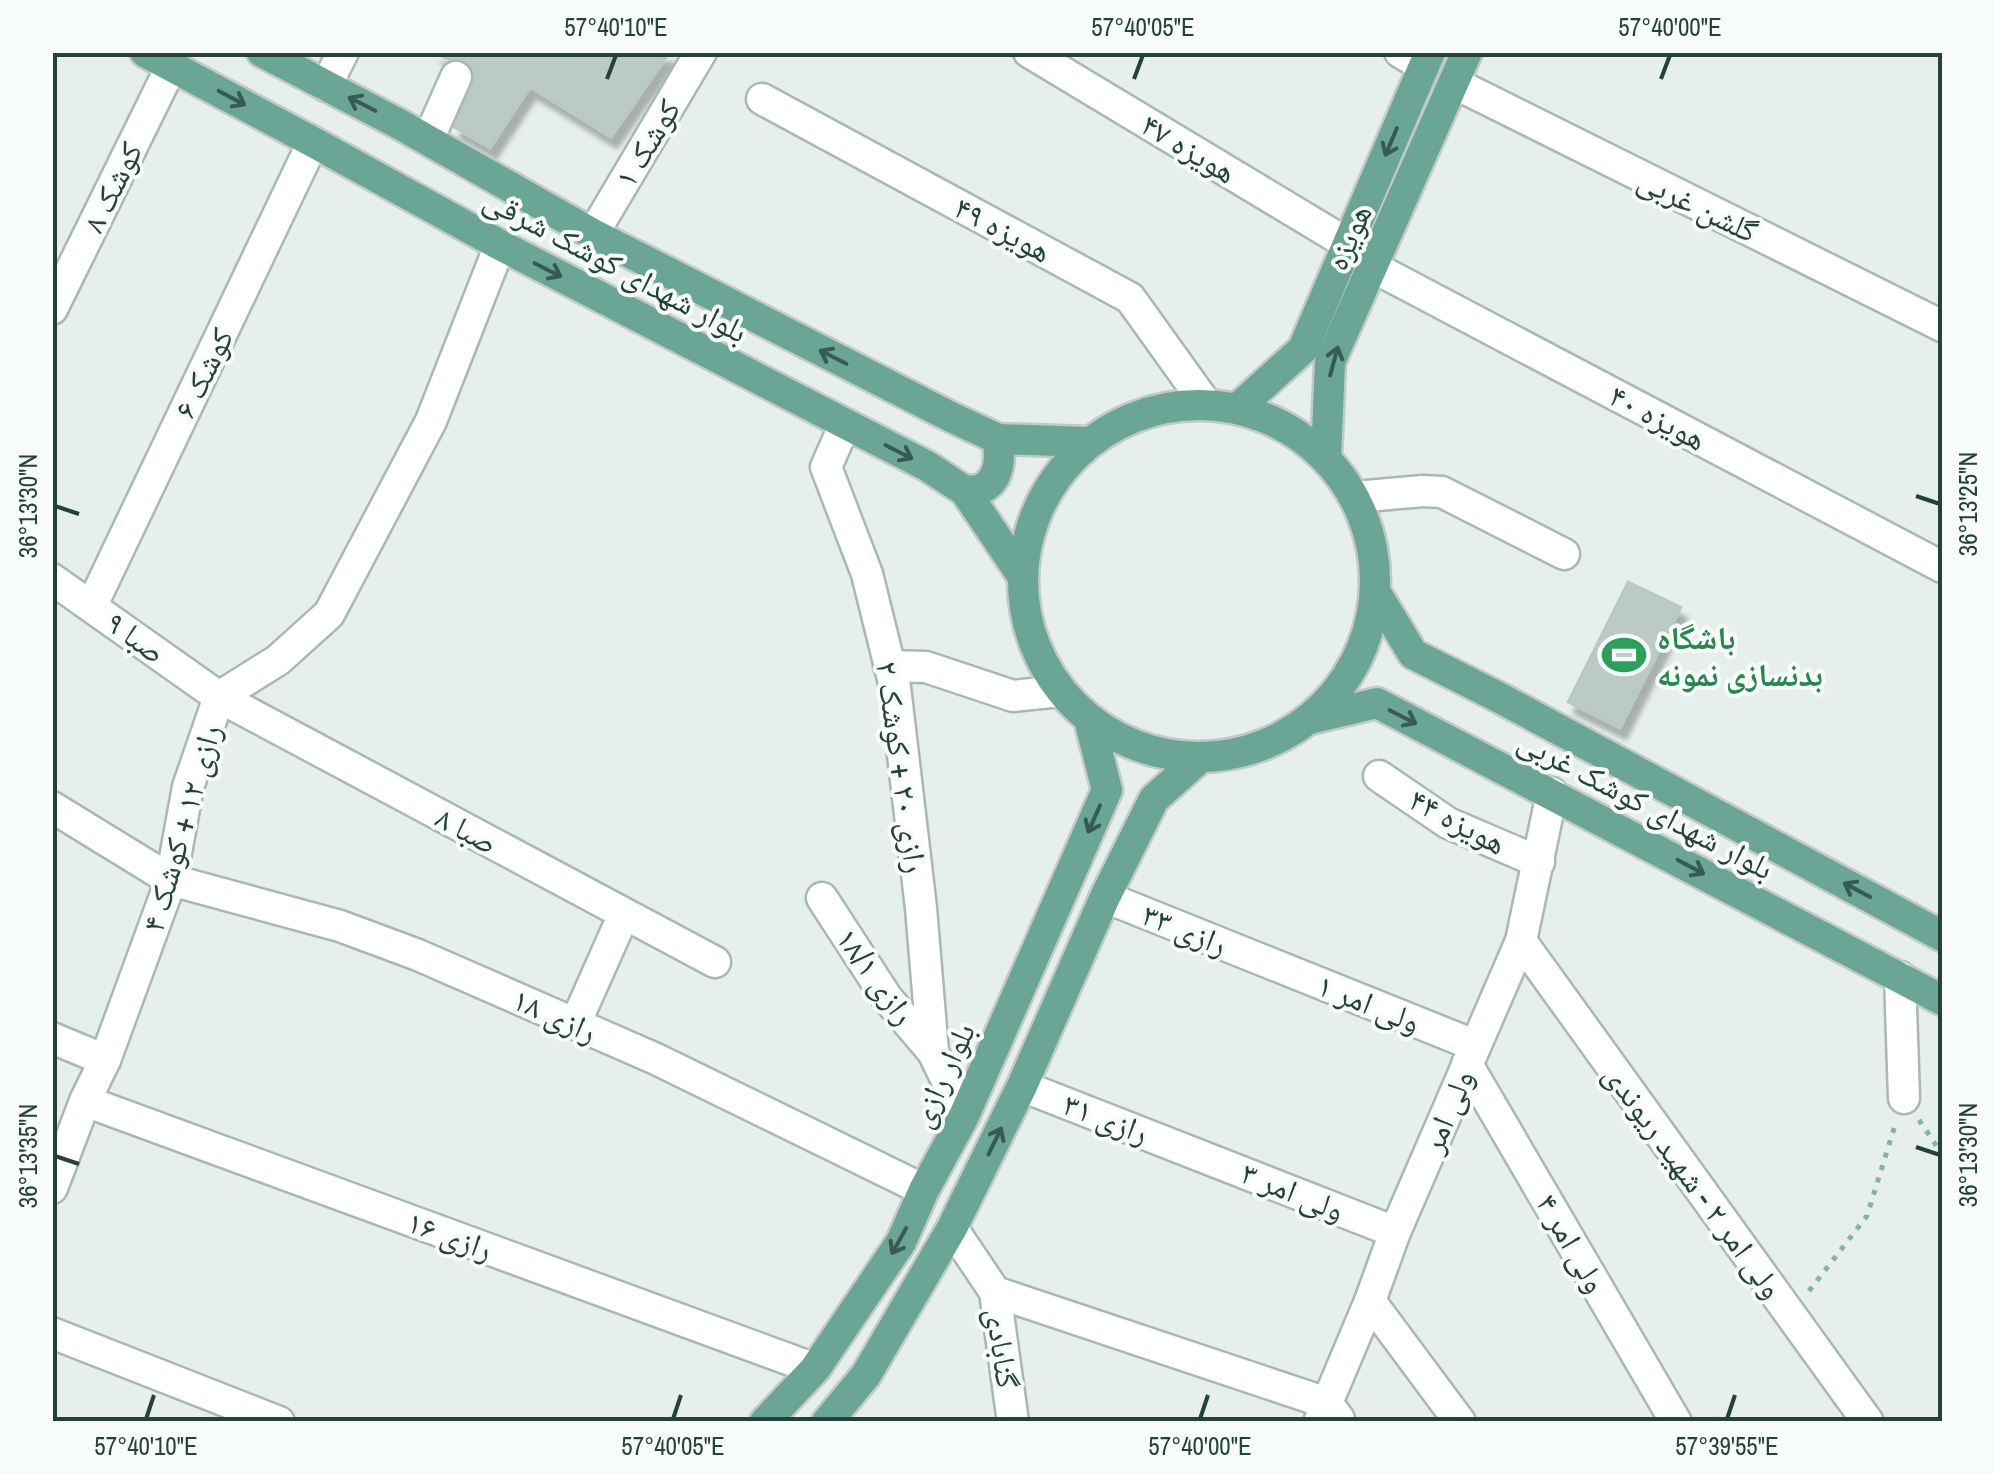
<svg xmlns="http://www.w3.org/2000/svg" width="1995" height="1474" font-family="'Archivo Narrow','Noto Naskh Arabic',sans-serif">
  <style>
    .building { fill: #bbcac4; stroke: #b8c9c2; stroke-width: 2.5; filter: url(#shadow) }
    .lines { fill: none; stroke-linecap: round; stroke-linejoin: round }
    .minor-casing { stroke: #a8b8b2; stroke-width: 35 }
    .major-casing { stroke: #c2cac8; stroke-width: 35 }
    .path { stroke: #86b3a5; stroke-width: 5; stroke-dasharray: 5 8; stroke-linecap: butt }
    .minor { stroke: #fff; stroke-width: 30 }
    .major { stroke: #6aa596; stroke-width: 30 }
    .oneway { stroke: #365b51 }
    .ticks { fill: none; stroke: #24423a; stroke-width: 4 }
    .labels { text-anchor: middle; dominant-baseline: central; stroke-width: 8; stroke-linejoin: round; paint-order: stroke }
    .street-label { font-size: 32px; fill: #24423a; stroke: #f7fbf9 }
    .leisure-label { font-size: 32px; font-weight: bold; fill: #27864d; stroke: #f7fbf9; text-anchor: start }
    .neatline { fill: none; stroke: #24423a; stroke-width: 4 }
    .ticks-label { font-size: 25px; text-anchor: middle; fill: #24423a }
  </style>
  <defs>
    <filter id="shadow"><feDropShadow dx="6" dy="11" stdDeviation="2.5" flood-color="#0004"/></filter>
  </defs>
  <rect width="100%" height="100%" fill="#e6efeb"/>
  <g class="building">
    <polygon points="436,52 670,52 611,137 530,87 490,148 454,127 473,84 474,74 472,67 463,60 449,60"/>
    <polygon points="1628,582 1681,607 1620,728 1568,702"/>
  </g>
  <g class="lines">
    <g class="minor-casing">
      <g id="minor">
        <polyline points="1029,52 1348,244"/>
        <polyline points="1400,52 1423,66"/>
        <polyline points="1454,83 1942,326"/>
        <polyline points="326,86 343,52"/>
        <polyline points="762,99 1130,298 1206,404"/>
        <polyline points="428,140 456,77"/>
        <polyline points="593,234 701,52"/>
        <polyline points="1373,267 1942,567"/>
        <polyline points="52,309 172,65"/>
        <polyline points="845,424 826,467 867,574 895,687 921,908 933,1052 964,1116"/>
        <polyline points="1355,497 1423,491 1442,492 1564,554"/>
        <polyline points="52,579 219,697 715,962"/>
        <polyline points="92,605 313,142"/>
        <polyline points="889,666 926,667 1013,696 1061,691"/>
        <polyline points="1379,776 1448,823 1539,862"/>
        <polyline points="52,807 171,880 340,926 418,955 656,1059 924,1190"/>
        <polyline points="1105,897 1474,1045"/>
        <polyline points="822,898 887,998 933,1052"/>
        <polyline points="1521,941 1868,1422"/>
        <polyline points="1900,977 1904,1098"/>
        <polyline points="575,1024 624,914"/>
        <polyline points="52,1038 105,1060"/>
        <polyline points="1467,1064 1676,1422"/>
        <polyline points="1022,1086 1395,1232"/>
        <polyline points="85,1101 815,1369"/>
        <polyline points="52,1188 85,1101 105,1060 171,880 188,787 219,697 278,660 329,614 431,421 500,245"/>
        <polyline points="952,1228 995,1292 1013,1422"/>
        <polyline points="995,1292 1327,1403 1339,1419"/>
        <polyline points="1370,1301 1460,1422"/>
        <polyline points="52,1333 279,1422"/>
        <polyline points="1319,1422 1370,1301 1395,1232 1521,941 1552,793"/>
      </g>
    </g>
    <g class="major-casing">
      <g id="major">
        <polyline points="145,52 313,142 500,245 927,466 965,491 1021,574"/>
        <polyline points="262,52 401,125 593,234 949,416 998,439 1087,442"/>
        <circle cx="1199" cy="581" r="176"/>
        <polyline points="1239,407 1303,349 1430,52"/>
        <polyline points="1326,457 1330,362 1467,52"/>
        <path d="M965,491c6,-1 13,0 18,-3 18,-10 17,-32 15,-49"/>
        <polyline points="1376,593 1413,654 1502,699 1942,936"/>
        <polyline points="1310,719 1377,703 1942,1000"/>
        <polyline points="765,1422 815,1369 901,1242 924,1190 964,1116 1107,790 1091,727"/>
        <polyline points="827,1422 866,1375 952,1228 1022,1086 1105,897 1154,799 1201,757"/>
      </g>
    </g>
    <g class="path">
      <polyline points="1919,1120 1942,1154"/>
      <polyline points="1809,1291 1867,1216 1896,1122"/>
    </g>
    <use href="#minor" class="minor"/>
    <use href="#major" class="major"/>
  </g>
  <defs><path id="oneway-shaft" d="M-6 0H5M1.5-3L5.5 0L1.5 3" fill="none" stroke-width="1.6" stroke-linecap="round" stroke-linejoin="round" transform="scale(2.5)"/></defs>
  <g class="oneway">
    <use href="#oneway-shaft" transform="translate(232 98) rotate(28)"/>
    <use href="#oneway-shaft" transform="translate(362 104) rotate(-153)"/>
    <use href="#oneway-shaft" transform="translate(1391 142) rotate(113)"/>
    <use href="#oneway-shaft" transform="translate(548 270) rotate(27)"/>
    <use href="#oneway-shaft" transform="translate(833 357) rotate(-153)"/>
    <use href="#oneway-shaft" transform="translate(1334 361) rotate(-75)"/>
    <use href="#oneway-shaft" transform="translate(899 452) rotate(27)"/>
    <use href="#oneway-shaft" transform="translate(1403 717) rotate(27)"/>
    <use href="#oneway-shaft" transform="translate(1094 819) rotate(114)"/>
    <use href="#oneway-shaft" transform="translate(1691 867) rotate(28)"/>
    <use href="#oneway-shaft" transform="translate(1857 890) rotate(-152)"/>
    <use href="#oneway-shaft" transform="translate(995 1141) rotate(-64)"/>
    <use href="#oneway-shaft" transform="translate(899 1241) rotate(119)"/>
  </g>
  <path class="ticks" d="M607,79l9,-24M1134,79l9,-24M1661,79l9,-24M1916,496l24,8M55,506l24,8M1916,1147l24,8M55,1156l24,8M146,1419l8,-24M673,1419l8,-24M1200,1419l8,-24M1727,1419l8,-24"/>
  <defs>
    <g id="stadium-bare" transform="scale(3.45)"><path d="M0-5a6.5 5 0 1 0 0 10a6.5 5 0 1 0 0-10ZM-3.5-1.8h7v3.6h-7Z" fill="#2e9e5b" stroke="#f7fbf9" stroke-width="2.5" paint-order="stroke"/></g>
  </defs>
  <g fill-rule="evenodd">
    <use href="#stadium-bare" x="1624" y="655"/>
  </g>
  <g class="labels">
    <g class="street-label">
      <text transform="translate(647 143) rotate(-59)">کوشک ۱</text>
      <text transform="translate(1189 148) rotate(31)">هویزه ۴۷</text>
      <text transform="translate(112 187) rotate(-64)">کوشک ۸</text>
      <text transform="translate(1698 205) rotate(26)">گلشن غربی</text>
      <text transform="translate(1003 229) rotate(28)">هویزه ۴۹</text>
      <text transform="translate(1348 237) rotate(-66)">هویزه</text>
      <text transform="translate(616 265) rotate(28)">بلوار شهدای کوشک شرقی</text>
      <text transform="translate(203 373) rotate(-64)">کوشک ۶</text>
      <text transform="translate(1658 417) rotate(28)">هویزه ۴۰</text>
      <text transform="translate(136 637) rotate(36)">صبا ۹</text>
      <text transform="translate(902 767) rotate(82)">رازی ۲۰ + کوشک ۲</text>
      <text transform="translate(1646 804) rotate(28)">بلوار شهدای کوشک غربی</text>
      <text transform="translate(1458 821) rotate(28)">هویزه ۴۴</text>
      <text transform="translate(181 828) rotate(-74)">رازی ۱۲ + کوشک ۴</text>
      <text transform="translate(467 830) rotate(28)">صبا ۸</text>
      <text transform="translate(1185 929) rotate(22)">رازی ۳۳</text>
      <text transform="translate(876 976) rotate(54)">رازی ۱۸/۱</text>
      <text transform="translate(1369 1003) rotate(22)">ولی امر ۱</text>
      <text transform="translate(555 1015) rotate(24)">رازی ۱۸</text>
      <text transform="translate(942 1075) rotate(-65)">بلوار رازی</text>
      <text transform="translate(1447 1111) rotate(-67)">ولی امر</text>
      <text transform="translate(1106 1118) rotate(21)">رازی ۳۱</text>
      <text transform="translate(1694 1181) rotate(54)">ولی امر ۲ - شهید ریوندی</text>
      <text transform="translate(1293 1191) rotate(22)">ولی امر ۳</text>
      <text transform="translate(450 1235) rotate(20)">رازی ۱۶</text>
      <text transform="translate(1572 1243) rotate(60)">ولی امر ۴</text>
      <text transform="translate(1003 1348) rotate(82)">گنابادی</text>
    </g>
    <g class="leisure-label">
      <text x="1657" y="637">باشگاه<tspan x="1657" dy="37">بدنسازی نمونه</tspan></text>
    </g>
  </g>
  <rect width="1995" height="1474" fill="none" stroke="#f7fbf9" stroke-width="110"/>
  <rect x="55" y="55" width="1885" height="1364" class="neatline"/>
  <g class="ticks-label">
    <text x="616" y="36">57°40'10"E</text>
    <text x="1143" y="36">57°40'05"E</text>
    <text x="1670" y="36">57°40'00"E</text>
    <text transform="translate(1968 504) rotate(-90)" y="9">36°13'25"N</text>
    <text transform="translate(28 506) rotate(-90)" y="9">36°13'30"N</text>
    <text transform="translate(1968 1155) rotate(-90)" y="9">36°13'30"N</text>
    <text transform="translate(28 1156) rotate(-90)" y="9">36°13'35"N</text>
    <text x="146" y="1455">57°40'10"E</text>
    <text x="673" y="1455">57°40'05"E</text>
    <text x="1200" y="1455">57°40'00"E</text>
    <text x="1727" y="1455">57°39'55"E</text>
  </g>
</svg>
